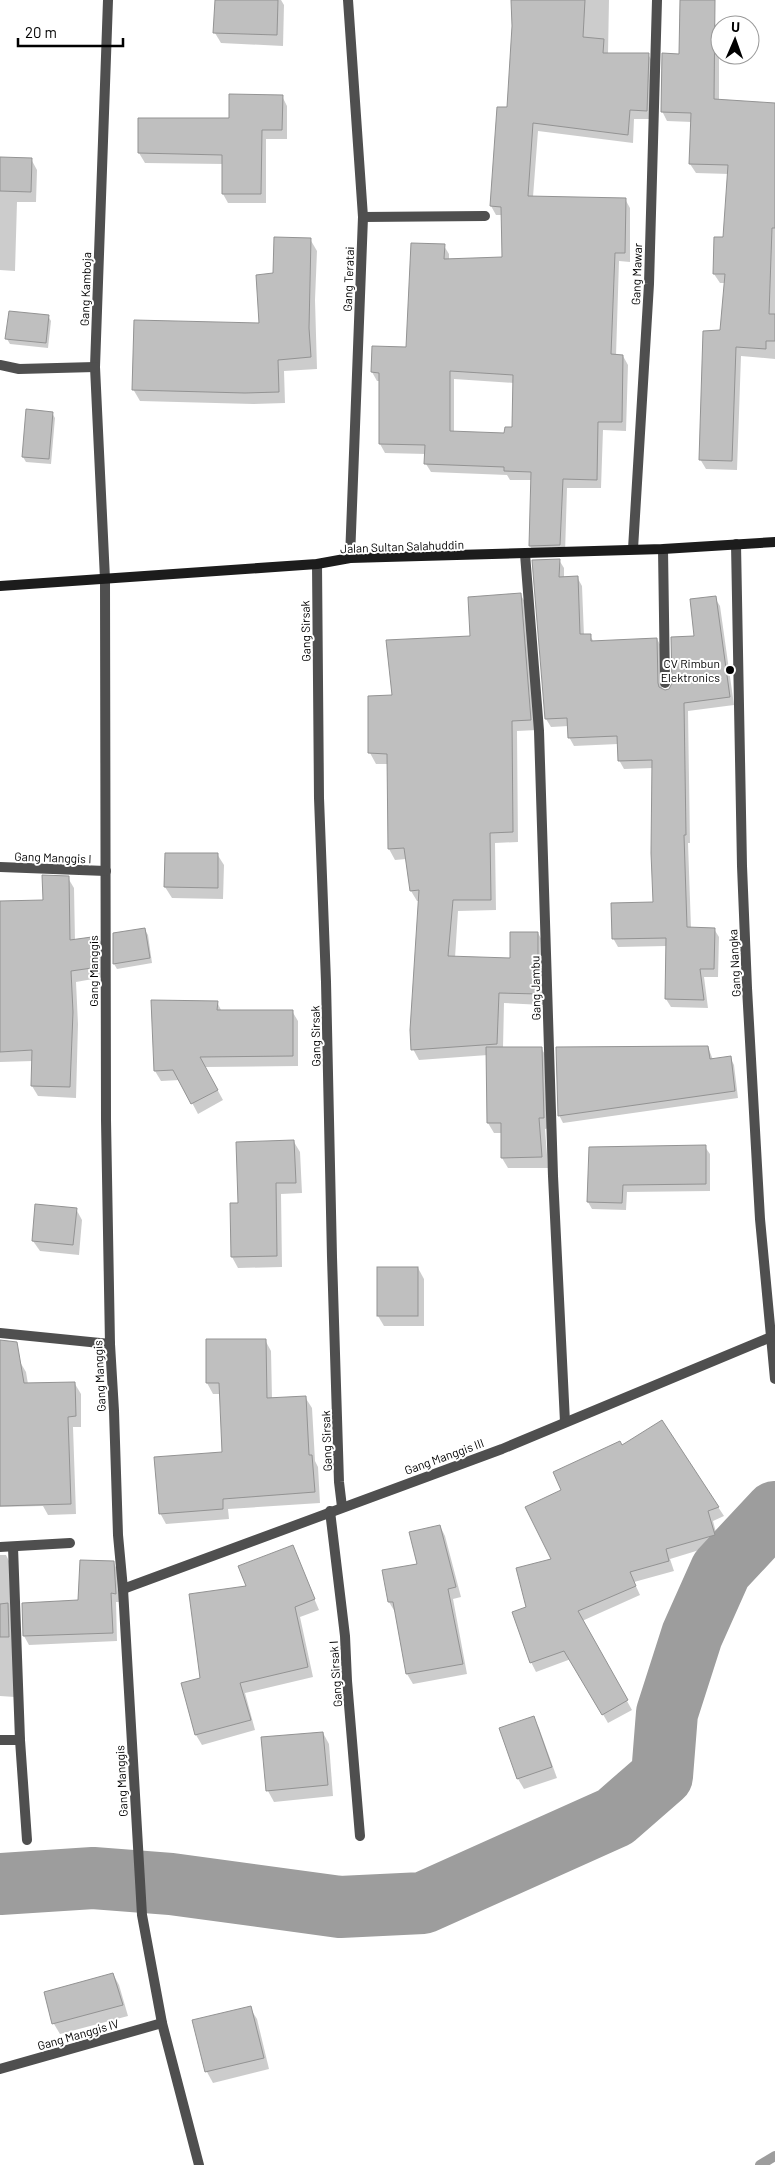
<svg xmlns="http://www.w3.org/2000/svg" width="775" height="2165" font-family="Barlow,sans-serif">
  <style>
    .shadow { fill: #0003; fill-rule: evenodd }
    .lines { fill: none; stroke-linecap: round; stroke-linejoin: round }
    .stream { stroke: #9d9d9d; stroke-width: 10 }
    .river { stroke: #9d9d9d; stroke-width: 62 }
    .building { fill: #bfbfbf; stroke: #939393; fill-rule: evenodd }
    .street { stroke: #4f4f4f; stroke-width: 10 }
    .secondary { stroke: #1c1c1c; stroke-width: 10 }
    .poi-dot { fill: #000; stroke: #fff; stroke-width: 2 }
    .labels { text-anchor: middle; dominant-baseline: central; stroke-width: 4; stroke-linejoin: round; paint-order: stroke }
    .street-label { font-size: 12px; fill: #000; stroke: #fff }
    .poi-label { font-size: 12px; fill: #000; stroke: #fff; text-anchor: end }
  </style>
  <rect width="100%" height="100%" fill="#fff"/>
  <g class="shadow">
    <polygon points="216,0 281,0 284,5 283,46 221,43 215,33"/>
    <path d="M512,0h97l-1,54h40l5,9 -2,56h-17l-1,24 -95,-12 -5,66 92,2 5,9v54l-11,-1 -3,95h7l5,9 -2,66 -23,-1 -2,58h-34l-2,66h-30l-5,-8 2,-66h-22l-3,-5 -76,-3 -5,-8v-10l-41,-1 -5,-9 1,-63h-4l-5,-9 1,-25 34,1 37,-102 5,8v6l54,-2 -1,-43h-6l-5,-9 18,-98 4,-82zM454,379l60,4 -1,45 -7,6 -52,-1z"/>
    <polygon points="714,22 719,32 719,100 775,104 775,359 741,356 737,470 706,469 700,459 721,331 725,283 720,283 714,274 724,239 729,174 696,173 690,164 692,122 667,121 662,111 680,55"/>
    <polygon points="282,96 287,106 287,139 266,139 266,203 228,203 223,194 223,164 145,163 139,153 230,119"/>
    <polygon points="0,158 31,159 37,170 36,202 17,202 15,271 0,270"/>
    <polygon points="310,239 317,251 315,300 317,369 284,371 285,403 253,404 140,401 133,389 260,325 274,274"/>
    <polygon points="48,316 51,321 48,348 10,344 7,339"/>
    <polygon points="52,413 55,418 51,464 26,462 23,457"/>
    <polygon points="559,560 564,568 564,578 577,577 582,586 584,636 590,636 594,642 657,639 662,648 662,690 664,691 670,690 715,598 720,606 734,705 688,711 690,843 688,843 691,928 714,929 719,937 718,977 704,977 708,1008 671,1007 666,999 667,946 618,947 613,938 655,903 653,768 624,769 619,760 618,744 574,746 569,737 569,726 551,727 546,719"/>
    <polygon points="520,594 527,605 537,730 517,731 518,842 495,843 496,910 458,911 455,958 511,959 538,933 544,944 543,1005 504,1003 503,1048 541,1048 548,1059 550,1128 545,1129 548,1168 508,1168 502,1158 502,1133 494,1133 488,1123 488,1055 419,1060 413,1049 420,901 417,901 411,891 406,859 395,860 389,849 388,764 376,764 370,753 394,697 471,638"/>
    <polygon points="217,854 224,865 223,899 172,898 165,887"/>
    <polygon points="68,878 74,888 75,941 98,937 104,947 104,977 76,982 78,1024 76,1098 38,1096 32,1086 33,1061 0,1062 0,902 44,901"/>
    <polygon points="145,930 148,935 152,963 117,969 114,964 114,934"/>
    <polygon points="217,1002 222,1012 292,1011 298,1021 298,1066 205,1067 223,1100 198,1114 180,1080 161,1081 155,1071"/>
    <polygon points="708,1047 713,1060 730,1057 734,1065 738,1098 563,1123 559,1115"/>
    <polygon points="294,1142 300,1152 302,1193 281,1194 282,1267 238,1268 232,1257 240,1204"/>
    <polygon points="705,1147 710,1154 710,1191 627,1192 626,1210 592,1209 588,1202 590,1148"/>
    <polygon points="76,1209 82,1220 79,1255 40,1251 33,1241"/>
    <polygon points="418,1268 424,1279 424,1326 384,1326 378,1316"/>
    <polygon points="265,1340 271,1351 272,1399 305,1397 312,1408 315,1461 318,1467 320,1503 228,1509 229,1519 166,1524 160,1513 223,1454 221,1394 213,1394 207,1383 207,1341"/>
    <polygon points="20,1362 26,1372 28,1384 75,1384 81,1394 81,1427 73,1427 76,1514 48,1515 43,1506 0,1507 0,1365"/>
    <polygon points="662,1421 724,1516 713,1521 719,1544 670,1559 674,1571 634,1582 640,1595 582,1621 632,1710 608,1723 571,1659 536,1672 531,1662 528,1608 553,1560 563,1490 622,1447"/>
    <polygon points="440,1526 445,1536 461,1597 453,1599 467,1674 413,1684 407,1674 395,1612 389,1602 384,1571 419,1565"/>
    <polygon points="292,1546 319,1610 300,1617 313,1677 245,1693 255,1730 202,1745 196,1735 202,1678 248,1587"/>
    <polygon points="0,1555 6,1555 10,1563 15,1697 0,1696"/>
    <polygon points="113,1562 118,1571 121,1602 116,1602 117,1641 29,1645 24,1636 79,1602"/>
    <polygon points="533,1717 539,1728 557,1778 524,1789 518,1779"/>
    <polygon points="323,1733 329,1744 333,1796 274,1802 268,1791 263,1738"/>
    <polygon points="113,1974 119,1985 128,2016 60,2034 54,2024 45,1992"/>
    <polygon points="250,2008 257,2019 269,2069 213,2083 207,2072 194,2021"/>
  </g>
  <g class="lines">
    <polyline class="stream" points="760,2165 775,2156"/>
    <polyline class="river" points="0,1884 93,1878 171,1884 340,1907 423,1903 615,1817 662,1776 667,1713 692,1635 721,1570 775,1512"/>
  </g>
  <g class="building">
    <polygon points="215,0 278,0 277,35 213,33"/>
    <path d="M511,0h74l-2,37 21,2 -1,14h46l-2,58 -17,-1 -2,25 -95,-12 -5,73 98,2 -1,55h-10l-4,101 12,1 -1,67h-24l-1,58 -34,-1 -3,66 -31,1 2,-74 -27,-1v-4l-80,-3 1,-19 -46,-1v-71l-8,-1 1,-26 34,1 5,-104 34,1 -1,15 58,-2 -1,-50 -11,-1 7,-99h10l5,-81zM450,371l63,4 -1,52h-7l-1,6 -54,-2z"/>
    <polygon points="680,0 715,0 714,99 775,103 775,228 772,228 769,314 775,314 775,341 766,341 766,349 736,347 732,461 699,460 703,331 720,330 725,274 713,274 714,237 723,237 728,165 689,164 691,113 661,112 662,53 679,54"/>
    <polygon points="229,94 283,95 282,130 262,130 261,194 222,194 222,155 138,153 138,118 229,118"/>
    <polygon points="0,157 32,158 31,192 0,191"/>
    <polygon points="274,237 311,238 309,328 311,357 278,360 279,392 245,393 132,390 134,320 259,323 256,275 273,273"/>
    <polygon points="9,311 49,315 46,343 5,339"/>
    <polygon points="26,409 53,412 49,459 22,457"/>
    <polygon points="560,559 559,577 578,576 580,634 591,634 591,641 657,638 658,683 659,687 665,690 669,689 672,683 671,637 694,636 690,599 716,596 730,697 684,703 686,835 684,835 687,927 715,928 714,969 700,969 704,1000 665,999 666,938 612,939 611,903 653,902 651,853 652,760 618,761 617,736 568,738 567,718 545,719 532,560"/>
    <polygon points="521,593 531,720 512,721 513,832 490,833 491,900 453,900 448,956 510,958 510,932 538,932 538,994 499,993 497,1044 411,1050 410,1030 419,890 410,891 404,848 388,849 387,754 368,753 368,696 392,695 386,640 470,636 468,597"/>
    <polygon points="165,853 218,853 218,888 164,887"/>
    <polygon points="42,875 69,876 70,940 99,936 99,967 71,971 73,1012 70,1087 31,1086 32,1050 0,1052 0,901 43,900"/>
    <polygon points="145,928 150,958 113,964 113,933"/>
    <polygon points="151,1000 218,1001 217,1010 293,1010 293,1056 200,1057 218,1090 191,1104 173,1070 154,1071"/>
    <polygon points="708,1046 710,1059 731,1056 735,1091 558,1116 556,1047"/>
    <polygon points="486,1047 542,1047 544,1118 539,1118 542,1157 501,1158 501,1123 487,1123"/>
    <polygon points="294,1140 296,1183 276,1183 277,1256 231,1257 230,1203 238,1203 236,1142"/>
    <polygon points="706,1145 706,1184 623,1185 622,1203 587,1202 589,1147"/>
    <polygon points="35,1204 77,1208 73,1245 32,1241"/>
    <rect x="377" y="1267" width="41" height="49"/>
    <polygon points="206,1339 266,1339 267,1398 306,1396 309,1455 312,1455 315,1492 223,1499 223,1509 159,1514 154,1457 222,1452 219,1383 206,1383"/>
    <polygon points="0,1340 17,1342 24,1383 75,1382 76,1416 68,1417 71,1504 0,1506"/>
    <polygon points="662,1420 719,1507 708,1511 715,1535 666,1549 669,1561 630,1572 636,1586 578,1611 628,1700 602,1715 564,1651 530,1663 512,1612 526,1607 516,1568 551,1559 525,1507 561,1490 553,1472 620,1441 622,1445"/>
    <polygon points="440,1525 456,1587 448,1589 463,1664 406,1674 393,1602 388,1602 382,1570 417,1564 409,1532"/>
    <polygon points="293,1545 315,1599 295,1607 308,1667 240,1683 251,1720 195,1735 181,1683 200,1678 189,1594 246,1586 238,1566"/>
    <polygon points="80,1560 114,1561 116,1594 111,1593 113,1633 23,1636 22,1603 78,1600"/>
    <polygon points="8,1603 9,1637 0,1637 0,1604"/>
    <polygon points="534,1716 552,1767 517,1779 499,1728"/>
    <polygon points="323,1732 328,1785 266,1791 261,1737"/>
    <polygon points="113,1973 123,2005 52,2024 44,1992"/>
    <polygon points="251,2006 264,2058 205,2072 192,2020"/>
  </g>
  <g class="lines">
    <g class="street">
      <polyline points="108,0 95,367 105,579 106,1120 110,1344 114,1411 118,1535 123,1589 142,1915 162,2023 199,2165"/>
      <polyline points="348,0 363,217 350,558"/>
      <polyline points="363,217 485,216"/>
      <polyline points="0,365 19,369 95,367"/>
      <polyline points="736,544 742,866 747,988 760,1219 775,1379"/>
      <polyline points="633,549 649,284 657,0"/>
      <polyline points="663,549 665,683"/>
      <polyline points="525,554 539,731 553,1176 565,1422"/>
      <polyline points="317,564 319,798 326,982 332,1257 339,1482 342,1507"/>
      <polyline points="0,867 106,871"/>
      <polyline points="0,1333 110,1344"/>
      <polyline points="330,1511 345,1636 347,1681 360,1836"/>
      <polyline points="0,1547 70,1543"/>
      <polyline points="13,1547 20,1740 27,1840"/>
      <polyline points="123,1589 502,1449 771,1337"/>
      <polyline points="0,1740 20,1740"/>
      <polyline points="0,2069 162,2023"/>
    </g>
    <polyline class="secondary" points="0,586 317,564 350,558 663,549 775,542"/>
  </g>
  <circle class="poi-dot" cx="730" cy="670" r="5"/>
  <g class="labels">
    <g class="street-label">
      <text transform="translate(636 274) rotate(-88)">Gang Mawar</text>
      <text transform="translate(348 279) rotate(-88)">Gang Teratai</text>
      <text transform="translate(85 289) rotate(-88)">Gang Kamboja</text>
      <text transform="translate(402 546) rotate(-2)">Jalan Sultan Salahuddin</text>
      <text transform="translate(305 631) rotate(-91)">Gang Sirsak</text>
      <text transform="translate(53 857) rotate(2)">Gang Manggis I</text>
      <text transform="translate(734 963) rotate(-93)">Gang Nangka</text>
      <text transform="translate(93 971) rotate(-90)">Gang Manggis</text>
      <text transform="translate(535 988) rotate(-91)">Gang Jambu</text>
      <text transform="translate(315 1036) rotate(-91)">Gang Sirsak</text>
      <text transform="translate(99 1376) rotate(-93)">Gang Manggis</text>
      <text transform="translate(326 1441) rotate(-92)">Gang Sirsak</text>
      <text transform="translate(444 1456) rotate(-20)">Gang Manggis III</text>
      <text transform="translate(335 1674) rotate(-94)">Gang Sirsak I</text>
      <text transform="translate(121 1781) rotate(-93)">Gang Manggis</text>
      <text transform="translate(78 2034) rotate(-16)">Gang Manggis IV</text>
    </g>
    <g class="poi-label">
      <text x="720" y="663">CV Rimbun<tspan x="720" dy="14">Elektronics</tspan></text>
    </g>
  </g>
  <g transform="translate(735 40) rotate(2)"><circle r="24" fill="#ffffff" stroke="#999999"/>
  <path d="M0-4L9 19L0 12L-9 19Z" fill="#000000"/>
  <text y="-8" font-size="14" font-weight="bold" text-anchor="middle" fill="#000000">U</text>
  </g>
  <path d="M18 38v8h105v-8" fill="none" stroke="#000000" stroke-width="2.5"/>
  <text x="25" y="38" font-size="15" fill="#000000" stroke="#ffffff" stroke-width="4" paint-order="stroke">20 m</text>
</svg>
